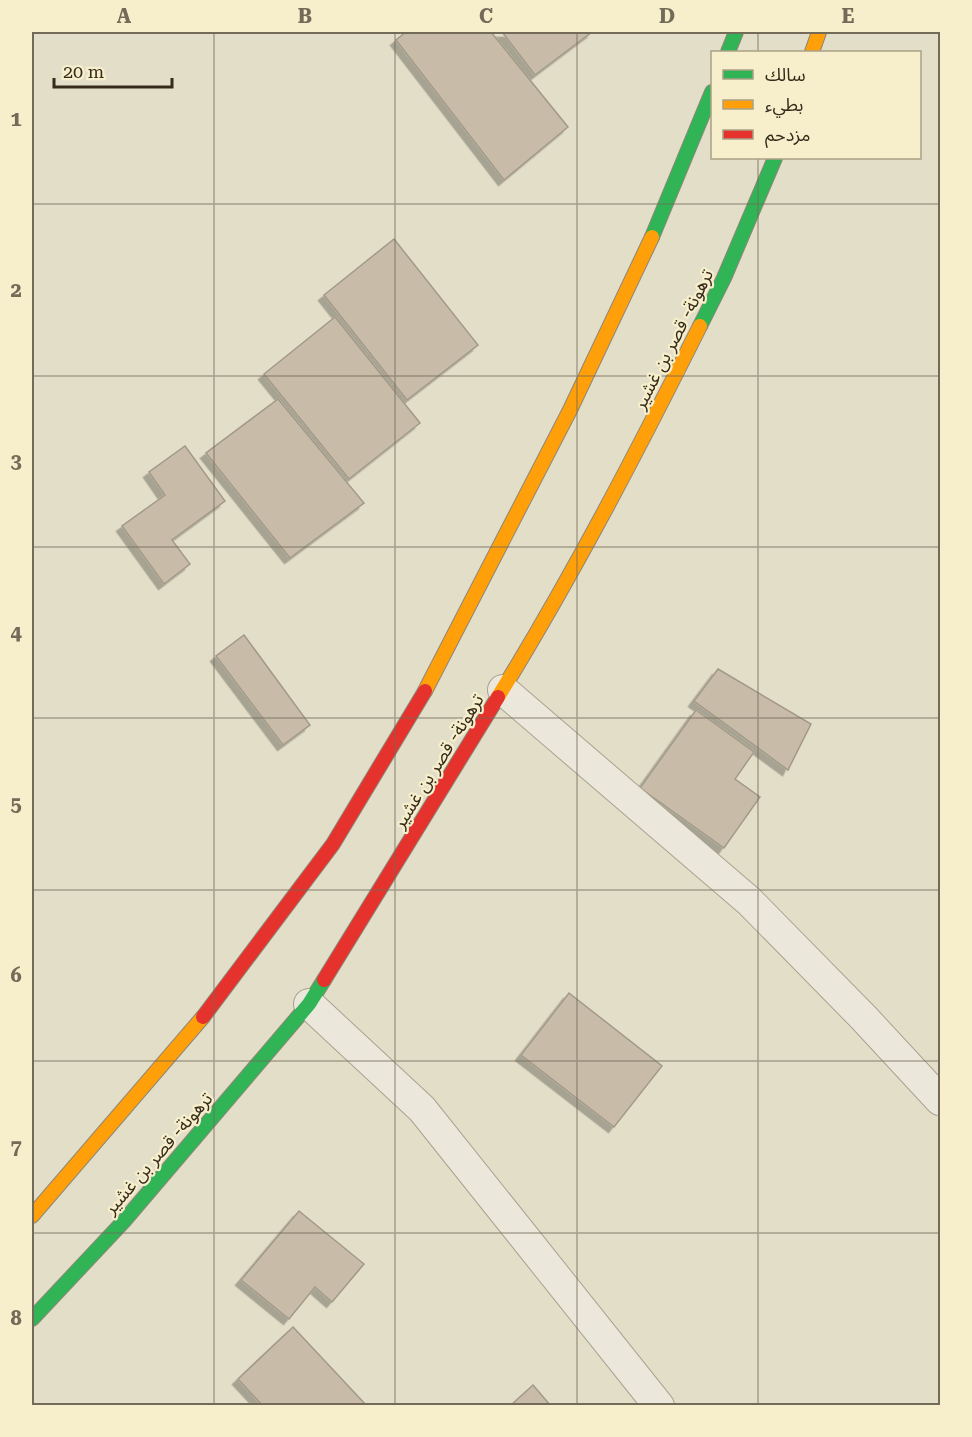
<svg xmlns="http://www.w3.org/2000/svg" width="972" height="1437" font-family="'Roboto Serif','Noto Sans Arabic',serif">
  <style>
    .building { fill: #c8bca9; stroke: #a39988; stroke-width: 1.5; filter: url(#shadow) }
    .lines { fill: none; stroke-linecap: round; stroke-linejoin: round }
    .street-casing { stroke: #a8a292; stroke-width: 32 }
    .fast-casing { stroke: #8d8779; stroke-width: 16 }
    .slow-casing { stroke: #8d8779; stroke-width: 16 }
    .jam-casing { stroke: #8d8779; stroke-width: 16 }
    .street { stroke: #ebe8db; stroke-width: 30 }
    .fast { stroke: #30b455; stroke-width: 14 }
    .slow { stroke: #ff9f0a; stroke-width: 14 }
    .jam { stroke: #e5322d; stroke-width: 14 }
    .grid { fill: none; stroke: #736a58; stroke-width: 1.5; stroke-opacity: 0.55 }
    .labels { text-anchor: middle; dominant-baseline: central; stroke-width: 4.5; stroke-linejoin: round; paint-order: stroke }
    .street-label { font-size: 18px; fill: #362b1b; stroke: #f7efcc }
    .neatline { fill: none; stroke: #736a58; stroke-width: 2 }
    .grid-label { font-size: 20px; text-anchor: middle; font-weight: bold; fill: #736a58 }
  </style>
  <defs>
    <filter id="shadow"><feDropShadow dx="-5.5" dy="5.5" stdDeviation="0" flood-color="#0004"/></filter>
  </defs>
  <rect width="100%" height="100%" fill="#e3dec8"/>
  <g class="building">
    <polygon points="406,32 491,32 568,127 504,180 396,40"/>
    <polygon points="502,32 592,32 535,75"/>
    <polygon points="394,239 478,345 407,400 324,295"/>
    <polygon points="335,317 420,423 349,479 264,374"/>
    <polygon points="278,399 364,503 290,558 206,453"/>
    <polygon points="185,446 225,501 172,540 190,564 164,584 122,526 165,495 149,472"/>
    <polygon points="244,635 310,725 283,745 216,656"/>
    <polygon points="718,669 811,724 788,770 694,701"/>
    <polygon points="696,710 754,752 735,779 760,797 724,848 640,788"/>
    <polygon points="569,993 662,1066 614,1127 521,1055"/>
    <polygon points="299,1211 364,1264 332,1302 315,1287 289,1319 241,1280"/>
    <polygon points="293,1327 367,1406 263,1406 238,1379"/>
    <polygon points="533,1385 551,1406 510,1406"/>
  </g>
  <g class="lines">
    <g class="street-casing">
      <g id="street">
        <polyline points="503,690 749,901 864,1018 940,1100"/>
        <polyline points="309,1004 422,1109 659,1406"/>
      </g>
    </g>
    <g class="fast-casing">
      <g id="fast">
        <polyline points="728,52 736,32"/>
        <polyline points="652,237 712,92"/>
        <polyline points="700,326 724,278 775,158"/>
        <polyline points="32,1319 124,1221 309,1004 324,980"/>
      </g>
    </g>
    <g class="slow-casing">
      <g id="slow">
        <polyline points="812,52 819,32"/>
        <polyline points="425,691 570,410 652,237"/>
        <path d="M498,697c74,-120 139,-245 202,-371"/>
        <polyline points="32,1216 203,1017"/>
      </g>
    </g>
    <g class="jam-casing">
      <g id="jam">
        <polyline points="324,980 498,697"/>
        <polyline points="203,1017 333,844 425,691"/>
      </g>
    </g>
    <use href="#street" class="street"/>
    <use href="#fast" class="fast"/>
    <use href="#slow" class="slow"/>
    <use href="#jam" class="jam"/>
  </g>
  <path class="grid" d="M214,32v1374M395,32v1374M577,32v1374M758,32v20M758,158v1248M32,204h908M32,376h908M32,547h908M32,718h908M32,890h908M32,1061h908M32,1233h908"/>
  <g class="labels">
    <g class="street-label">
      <text transform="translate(673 339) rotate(-63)">ترهونة- قصر بن غشير</text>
      <text transform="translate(438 761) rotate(-58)">ترهونة- قصر بن غشير</text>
      <text transform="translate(158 1153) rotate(-49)">ترهونة- قصر بن غشير</text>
    </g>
  </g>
  <rect width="972" height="1437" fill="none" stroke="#f7efcc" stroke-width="66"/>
  <rect x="711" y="51" width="210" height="108" fill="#f7efcc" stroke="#aaa185" stroke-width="1.5"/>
  <rect x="723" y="70" width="30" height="9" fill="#30b455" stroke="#aaa185" stroke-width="1.5"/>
  <text x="765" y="81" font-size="18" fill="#362b1b">سالك</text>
  <rect x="723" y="100" width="30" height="9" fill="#ff9f0a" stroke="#aaa185" stroke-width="1.5"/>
  <text x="765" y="111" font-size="18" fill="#362b1b">بطيء</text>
  <rect x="723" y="130" width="30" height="9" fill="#e5322d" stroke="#aaa185" stroke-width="1.5"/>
  <text x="765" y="141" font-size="18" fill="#362b1b">مزدحم</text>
  <path d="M54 78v9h118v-9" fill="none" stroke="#362b1b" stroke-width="3"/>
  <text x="63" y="78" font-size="18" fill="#362b1b" stroke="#f7efcc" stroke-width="4.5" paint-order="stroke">20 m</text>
  <rect x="33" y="33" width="906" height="1371" class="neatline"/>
  <g class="grid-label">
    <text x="124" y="23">A</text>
    <text x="305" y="23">B</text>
    <text x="486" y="23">C</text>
    <text x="667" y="23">D</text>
    <text x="848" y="23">E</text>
    <text x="16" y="126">1</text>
    <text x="16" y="297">2</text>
    <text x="16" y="468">3</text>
    <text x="16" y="640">4</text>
    <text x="16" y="811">5</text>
    <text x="16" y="982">6</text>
    <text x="16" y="1154">7</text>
    <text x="16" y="1325">8</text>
  </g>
</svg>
